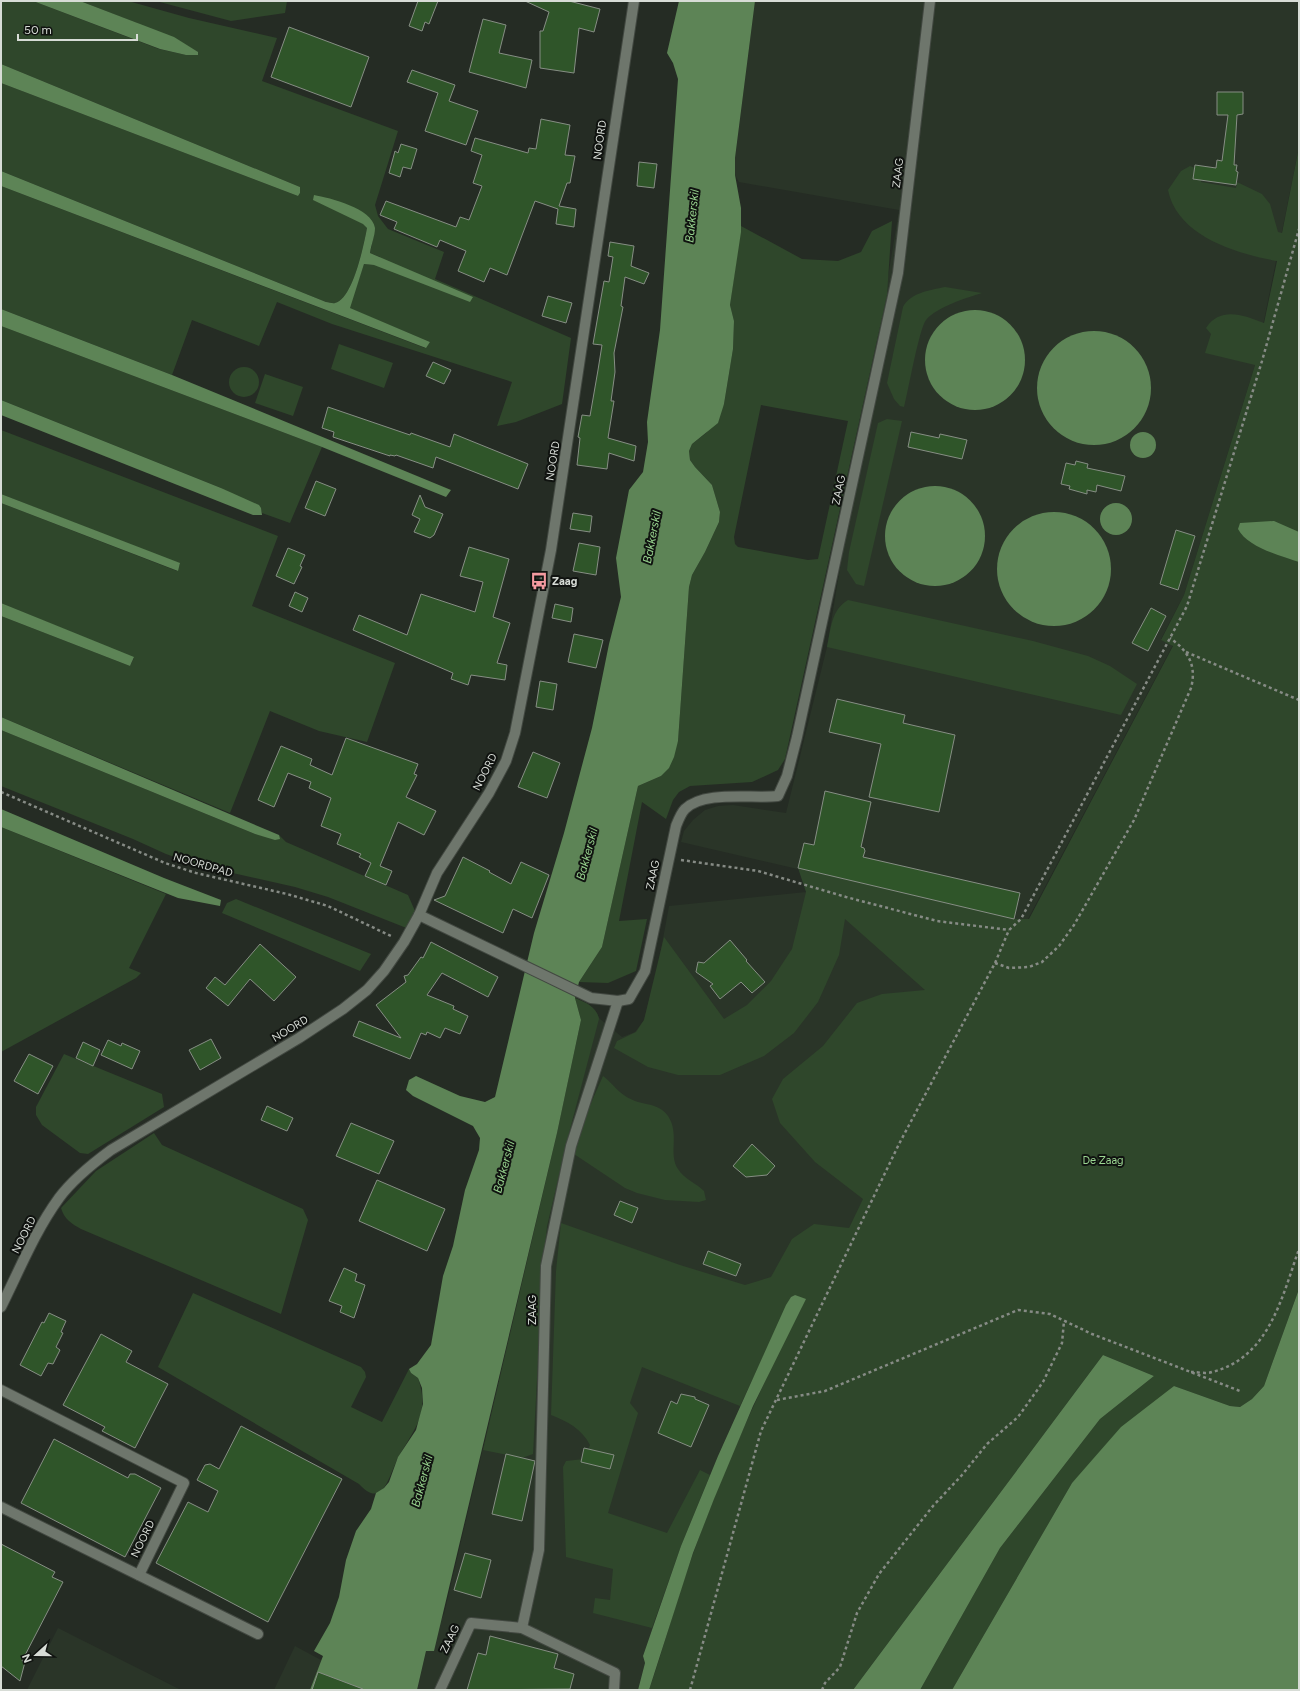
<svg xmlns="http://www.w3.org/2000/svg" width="1300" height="1691" font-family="Figtree,sans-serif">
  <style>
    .built { fill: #2a3528 }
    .green { fill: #2f472b; fill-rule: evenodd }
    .water { fill: #5d8456 }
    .building { fill: #2f5529; stroke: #868e84 }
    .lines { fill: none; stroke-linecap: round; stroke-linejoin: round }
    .minor-casing { stroke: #424841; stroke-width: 12 }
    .path { stroke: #868b85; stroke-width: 2.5; stroke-dasharray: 3 3; stroke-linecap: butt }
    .minor { stroke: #6e766c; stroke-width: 10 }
    .labels { text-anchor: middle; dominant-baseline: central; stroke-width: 4; stroke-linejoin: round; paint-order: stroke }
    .street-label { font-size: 11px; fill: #d7dcd6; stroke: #101310 }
    .poi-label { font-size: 11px; font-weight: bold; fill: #d7dcd6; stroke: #101310; text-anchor: start }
    .park-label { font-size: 11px; fill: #9bd692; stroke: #101310 }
    .water-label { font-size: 12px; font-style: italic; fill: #96d18d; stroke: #101310 }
  </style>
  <rect width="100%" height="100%" fill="#252c24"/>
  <g class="built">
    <polygon points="755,1 1299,1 1299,147 1255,365 1184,595 1161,639 1173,645 1028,919 1014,919 681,842 684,831 693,820 705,810 718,806 733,805 786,813 827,647 899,210 739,182 735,175 735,158"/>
    <polygon points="806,892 845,918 960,1012 849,1228 786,1305 718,1456 681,1546 643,1656 645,1663 638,1690 417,1690 426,1651 444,1614 557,1133 586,1002 595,1010 600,1019 622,1037 635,1032 644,1020 658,966 669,906"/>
    <polygon points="58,1628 181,1690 27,1690"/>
    <polygon points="295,1646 356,1679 353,1690 274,1690"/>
  </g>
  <g class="green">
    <path d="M1,1h32l126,48 27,6 -49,-32 -57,-22h48l61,17 88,20 -15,43 136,50 -23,74 3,11 10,13 56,23 -9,27 136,59 -9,66 -46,18 -19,4 15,-44 -180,-58 -55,-22 -18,44 -67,-26 -20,55 -171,-66v-123l424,162 5,-6 -81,-34 15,-44 10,1 6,-8 -10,-4 4,-19 -11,-10 4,4c-3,16 -14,71 -32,75 -2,1 -6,-1 -9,-1l-325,-131v-88l297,113 2,-3v-6l-299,-123z"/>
    <polygon points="156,1 287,1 285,13 231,21"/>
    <path d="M1299,147v1142l-35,97 -12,13 -12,8 -10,-1 -56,-20 -102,97 -120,207h-32l80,-142 100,-129 54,-43 -51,-21 -250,335h-204c16,-46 28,-93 45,-139 30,-84 67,-165 108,-244l-7,-12 -4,2 -51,109 -98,-39 -12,36 8,10 -30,100 59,20 33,-63 10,5 -29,71 -29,82 -59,-15 2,-15 15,2 3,-31 -47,-12 -3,-90 3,-6 18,-2 6,-14c-9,-17 -22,-23 -39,-30l5,-144 5,-48 119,42 65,20 26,-8 21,-38 22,-15 35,4 14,-29 -48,-37 -35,-39 -8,-24 11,-20 40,-33 34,-43 25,-9 43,-4 -80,-71 -6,36 -21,47 -24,31 -30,23 -44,19h-42l-30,-8 -34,-19 3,-7 19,-9 8,-12 20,-83 60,82 23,-14 24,-24 21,-32 14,-57 -8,-24 216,51h15l144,-273 -12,-6 23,-45 71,-230 -50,-12 6,-19 -5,-6c14,-22 38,-13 58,-5l13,-62c-40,-7 -100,-25 -109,-71l13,-19 9,-5 12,5 -1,11 35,6 1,-6 25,12 8,10 8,28 4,1z"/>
    <path d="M892,221l-5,74 -102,464 -7,11 -26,12 -62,4 -11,6 -6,8 -7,19 -24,-17 -23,119 28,-2 -11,52 -28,12 -29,-1 23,-35 36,-161 23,-10 17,-35 11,-154 3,-12 13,-23 14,-30 1,-10 -8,-27 -17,-18 -5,-7 -1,-9 3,-7 14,-11 18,-29 9,-55 1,-28 -4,-16 11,-79 61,33 36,2 23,-9 11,-21zM761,405l87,16 -30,138 -10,1 -70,-13 -3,-3 -1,-7z"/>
    <path d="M945,287l37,6c-16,5 -45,14 -56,27 -7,9 -18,72 -22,87l-4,-1 -6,-7 -7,-16 16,-76c7,-14 27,-17 42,-20z"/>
    <polygon points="1,326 322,447 290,523 262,513 261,509 221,488 1,400"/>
    <polygon points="339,344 393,363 384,388 331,369"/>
    <circle cx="244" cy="382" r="15"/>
    <polygon points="265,374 303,387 293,416 255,403"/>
    <polygon points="887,419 902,421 864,586 856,584 847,570 849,552 878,423"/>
    <polygon points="1,430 278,536 252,606 395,663 367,742 319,731 270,711 230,813 1,717 1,616 130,666 134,658 1,603 1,503 177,571 180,564 1,494"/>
    <path d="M848,600l185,41 55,15 22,10 27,18 -16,31 -294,-68c4,-18 4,-37 21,-47z"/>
    <polygon points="1,730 255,834 279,839 279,835 286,842 408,895 415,911 409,929 328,897 295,887 197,865 166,854 133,839 1,786"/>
    <polygon points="1,827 166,894 129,968 141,973 136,978 1,1052"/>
    <polygon points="236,899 371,954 360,971 222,913 227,903"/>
    <path d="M575,998c10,4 22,9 24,21l-30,114 -22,93 -4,39 -10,189 -11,4 -39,-8 74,-317 24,-113z"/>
    <polygon points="64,1054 162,1094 164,1107 88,1154 80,1153 42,1125 36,1115 36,1107"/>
    <path d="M603,1076c14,11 15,19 35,26 11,3 22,3 30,14 12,18 0,38 10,53 6,10 18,14 26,22l2,9 -7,2 -34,-2 -28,-7 -12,-5 -51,-34 10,-35z"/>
    <path d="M154,1133l8,12 141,64 5,11 -27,94 -200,-85c-9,-5 -17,-10 -20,-21l35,-37z"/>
    <path d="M193,1293l168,74 4,5 1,5 -15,30 31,15 27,-53 2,4 7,5c12,35 -3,50 -19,78 -9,15 -15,56 -40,28l-201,-117z"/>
  </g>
  <g class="water">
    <polygon points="33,1 80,1 174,37 198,52 198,55 186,55 160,49"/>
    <polygon points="679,1 755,1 735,158 735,175 741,208 741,232 730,305 734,321 733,349 724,404 718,423 692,444 689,451 690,460 695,467 712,485 720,512 719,522 705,552 692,575 689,587 678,741 674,757 669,768 661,776 638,786 602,947 579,982 575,998 581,1020 557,1133 434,1651 426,1651 417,1690 310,1690 323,1656 314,1651 330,1623 339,1597 346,1560 356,1531 371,1509 376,1493 384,1488 389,1482 398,1457 416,1430 423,1404 422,1388 418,1378 411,1373 409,1369 417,1364 431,1345 443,1276 453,1246 465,1190 479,1150 480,1138 473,1126 413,1096 406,1090 409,1080 416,1076 460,1096 485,1102 495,1097 534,933 564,833 592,728 609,644 621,597 616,558 629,490 643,472 648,442 647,422 660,330 678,79 673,63 667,53"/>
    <polygon points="1,64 300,187 300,193 298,196 1,83"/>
    <path d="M1,171l325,131c3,0 7,2 9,1 18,-4 29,-59 32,-75l-4,-4 -50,-24 1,-5c16,3 58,13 61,33 0,8 -4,17 -5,25l103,44 -3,5 -96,-37 -10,-1 -14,44 80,34 -4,6 -425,-162z"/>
    <polygon points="1,309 172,375 451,490 446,497 322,447 1,326"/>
    <circle cx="975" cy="360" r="50"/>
    <circle cx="1094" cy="388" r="57"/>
    <polygon points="1,400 221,488 259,505 261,508 262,515 253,515 1,415"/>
    <circle cx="1143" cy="445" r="13"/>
    <circle cx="935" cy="536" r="50"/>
    <polygon points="1,494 180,563 178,571 1,503"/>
    <circle cx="1116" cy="519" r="16"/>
    <circle cx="1054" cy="569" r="57"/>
    <path d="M1274,521l25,11v30c-18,-6 -52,-15 -61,-33l2,-6z"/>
    <polygon points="1,603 134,657 130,666 1,616"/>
    <polygon points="1,717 279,835 280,839 275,840 255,834 1,730"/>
    <polygon points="1,809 164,878 221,900 220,906 178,898 1,827"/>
    <polygon points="1299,1289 1299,1690 952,1690 1072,1483 1121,1427 1174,1386 1230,1406 1240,1407 1252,1399 1264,1386"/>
    <polygon points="795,1295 806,1299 753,1406 714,1499 693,1553 649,1690 638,1690 645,1663 643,1656 681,1546 718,1456 786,1305 791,1297"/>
    <polygon points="1103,1355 1154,1376 1100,1419 1000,1548 920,1690 853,1690"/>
  </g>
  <g class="building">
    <polygon points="418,1 438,1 429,24 425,22 422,31 409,26"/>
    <polygon points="525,1 569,1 600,9 594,32 579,28 574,73 540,68 540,31 543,31 549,12"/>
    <polygon points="483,19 506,25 499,53 532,60 526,88 469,72"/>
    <polygon points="289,27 369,57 351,107 271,77"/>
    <polygon points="412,70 455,85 449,101 478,111 466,145 425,131 438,93 407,82"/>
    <polygon points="1217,92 1243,92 1243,114 1237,115 1234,165 1237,165 1236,171 1238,172 1236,185 1193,179 1195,165 1216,168 1217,160 1222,161 1228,115 1217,115"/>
    <polygon points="541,119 570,125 565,155 575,156 570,183 567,183 559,206 576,209 574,227 556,224 558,209 535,201 507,275 490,268 484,282 458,271 466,251 440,240 437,247 394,229 397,222 380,215 386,201 456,227 460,217 469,220 482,186 473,183 482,155 471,151 475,138 528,153 529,148 536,149"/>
    <polygon points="401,144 417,149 411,169 403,167 400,177 389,173 395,151 398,153"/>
    <polygon points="639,162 657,164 654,188 637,186"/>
    <polygon points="610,242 634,246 631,266 649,273 644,284 625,277 621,306 623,307 614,353 615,372 611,401 614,401 608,438 636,446 634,461 609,453 607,469 577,465 580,438 578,437 582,415 590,416 598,370 602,345 593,344 604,281 609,282 613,257 608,256"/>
    <polygon points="548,296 572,303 566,323 542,316"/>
    <polygon points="433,362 451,370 444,384 426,376"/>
    <polygon points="328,407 410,435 411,433 450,447 454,434 528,464 518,489 436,457 433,468 396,455 395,456 390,455 390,456 333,437 334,432 322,428"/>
    <polygon points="911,432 939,438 940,434 967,440 962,459 908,447"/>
    <polygon points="1076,461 1088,464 1087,468 1125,476 1121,491 1097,485 1096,492 1087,490 1087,494 1069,489 1070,486 1061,484 1066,463 1075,465"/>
    <polygon points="316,481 336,489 325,516 305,508"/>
    <polygon points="420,495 425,507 443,514 434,535 430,538 414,532 420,519 412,515"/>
    <polygon points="573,513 592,516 590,532 570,529"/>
    <polygon points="1176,530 1195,536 1178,590 1160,584"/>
    <polygon points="579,543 600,547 596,575 573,571"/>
    <polygon points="469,547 509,559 493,617 510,623 497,663 507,665 505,680 471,675 468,685 451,679 453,673 353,630 359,615 407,635 421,594 475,612 483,582 460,576"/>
    <polygon points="288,548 305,555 300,566 302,567 294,584 276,576"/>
    <polygon points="295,592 308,598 302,612 289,606"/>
    <polygon points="555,604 573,608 571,622 552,618"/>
    <polygon points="1151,608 1166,616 1148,651 1132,643"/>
    <polygon points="574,634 603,640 596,668 568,662"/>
    <polygon points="540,681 557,684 553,710 536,707"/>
    <polygon points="837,699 905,715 903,723 955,735 939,812 869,797 881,744 829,732"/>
    <polygon points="346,738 418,764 414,774 417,775 406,797 436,811 424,835 398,822 380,866 392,871 386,885 365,876 371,863 359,857 361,854 337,844 341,834 321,826 331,798 309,788 311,782 288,773 274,807 258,800 281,746 312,759 310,765 332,775"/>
    <polygon points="533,752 560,763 547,798 518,787"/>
    <polygon points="825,791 871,802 861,847 864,848 865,851 863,857 1020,893 1014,919 798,868 804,843 814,845"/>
    <polygon points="463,857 490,871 489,872 511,884 521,862 549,875 532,918 513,909 503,933 434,900 445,896"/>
    <polygon points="730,940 747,960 746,961 765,982 752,993 741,982 720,999 710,986 713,984 696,972 698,962 704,963"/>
    <polygon points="431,942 498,977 488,997 442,973 427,995 454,1006 453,1009 468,1016 460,1034 445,1028 440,1038 427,1032 426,1035 421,1033 410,1059 353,1036 359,1021 401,1038 376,1005 406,982 404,976 408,975 421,957 423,958"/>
    <polygon points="260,944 296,977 274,1001 250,979 228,1006 206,988 215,977 225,985"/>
    <polygon points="211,1039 221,1058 200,1070 189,1050"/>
    <polygon points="108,1040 121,1046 122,1043 140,1051 132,1069 101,1055"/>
    <polygon points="83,1042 100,1050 93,1066 76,1058"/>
    <polygon points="29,1054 53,1066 38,1094 14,1081"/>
    <polygon points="267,1106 293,1118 287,1131 261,1120"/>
    <polygon points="351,1123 394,1141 379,1174 336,1156"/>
    <polygon points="752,1144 775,1166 767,1175 746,1177 733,1166"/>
    <polygon points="377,1180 445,1209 427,1251 359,1221"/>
    <polygon points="620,1201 638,1208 632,1223 614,1215"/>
    <polygon points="708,1251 741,1264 736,1276 703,1264"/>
    <polygon points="344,1268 357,1274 355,1281 365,1285 354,1318 340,1312 342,1306 329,1301"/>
    <polygon points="49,1313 66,1321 61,1332 63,1333 56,1347 60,1350 53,1364 48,1363 41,1376 20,1365 42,1322 44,1323"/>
    <polygon points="101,1334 132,1351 126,1362 168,1384 135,1448 102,1431 105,1427 63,1405"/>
    <polygon points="681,1394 695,1397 695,1399 709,1405 691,1447 658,1433 671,1401 677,1404"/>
    <polygon points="241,1426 342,1479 268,1622 156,1563 188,1502 208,1512 218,1491 197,1480 205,1465 210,1464 219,1469"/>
    <polygon points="54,1439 128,1478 130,1474 135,1474 161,1488 125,1557 21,1503"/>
    <polygon points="584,1448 614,1455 610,1469 581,1462"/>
    <polygon points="506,1454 535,1461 522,1521 492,1514"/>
    <polygon points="1,1544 55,1572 52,1577 63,1582 22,1661 25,1662 20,1681 1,1666"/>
    <polygon points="465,1553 491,1560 481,1598 454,1590"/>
    <polygon points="490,1636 558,1654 554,1668 574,1674 570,1689 467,1690 478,1653 486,1655"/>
    <polygon points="318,1672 363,1689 363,1690 312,1690"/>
  </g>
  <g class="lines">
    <g class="minor-casing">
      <g id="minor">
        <path d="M419,915l172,83 27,3 11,-2 16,-28 31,-145c2,-5 5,-13 9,-17 19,-19 68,-10 93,-13l9,-20 10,-39 101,-464 32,-272"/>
        <path d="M1,1307c18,-36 34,-76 58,-109 14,-19 33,-34 52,-48l188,-112 44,-29 24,-19 17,-19 20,-29 15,-27 18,-42 52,-80 17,-32 9,-28 36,-183 83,-549"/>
        <polyline points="1,1390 184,1483 139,1575"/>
        <polyline points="1,1507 258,1634"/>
        <polyline points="522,1628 539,1550 546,1266 571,1146 618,1001"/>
        <polyline points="440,1690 471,1623 522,1628 615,1673 614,1690"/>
      </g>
    </g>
    <g class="path">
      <polyline points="1186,652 1299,700"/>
      <polyline points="1,792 165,863 196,873 287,894 328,906 393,937"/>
      <polyline points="681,860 758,871 846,897 937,921 1009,930"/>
      <path d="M995,963l14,5 20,-1 13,-5 17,-16 15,-21 60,-105 57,-132c6,-23 -3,-37 -21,-50"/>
      <path d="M1191,1372c6,0 15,2 21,0 57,-14 70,-75 87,-123"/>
      <polyline points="777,1400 825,1391 1018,1310 1050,1314 1092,1334 1240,1391"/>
      <polyline points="690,1690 761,1431 899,1144 995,963 1009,930 1021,919 1187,606 1262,361 1299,229"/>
      <polyline points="822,1690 825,1683 840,1667 857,1613 879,1574 933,1506 962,1475 987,1444 1018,1417 1043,1382 1062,1343 1064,1321"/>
    </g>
    <use href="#minor" class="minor"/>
  </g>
  <defs>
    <g id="bus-bare" transform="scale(1.38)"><path d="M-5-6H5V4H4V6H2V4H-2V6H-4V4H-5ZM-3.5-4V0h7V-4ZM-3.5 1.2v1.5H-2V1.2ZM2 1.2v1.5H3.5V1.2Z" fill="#f49aa0" stroke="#101310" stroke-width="2.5" paint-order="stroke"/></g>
  </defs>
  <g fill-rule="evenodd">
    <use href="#bus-bare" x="539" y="581"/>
  </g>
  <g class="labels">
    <g class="street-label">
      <text transform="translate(600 140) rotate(-82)">NOORD</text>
      <text transform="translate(898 173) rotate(-83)">ZAAG</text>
      <text transform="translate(553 461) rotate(-81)">NOORD</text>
      <text transform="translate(839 490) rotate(-78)">ZAAG</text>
      <text transform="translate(485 772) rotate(-63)">NOORD</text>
      <text transform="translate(203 865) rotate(16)">NOORDPAD</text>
      <text transform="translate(653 875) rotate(-78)">ZAAG</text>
      <text transform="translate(290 1029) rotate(-31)">NOORD</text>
      <text transform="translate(24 1235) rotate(-63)">NOORD</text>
      <text transform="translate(532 1310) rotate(-90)">ZAAG</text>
      <text transform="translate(143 1539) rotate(-64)">NOORD</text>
      <text transform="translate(450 1639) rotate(-64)">ZAAG</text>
    </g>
    <g class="poi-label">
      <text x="552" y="581">Zaag</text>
    </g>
    <g class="park-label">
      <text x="1103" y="1160">De Zaag</text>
    </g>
    <g class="water-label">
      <text transform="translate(692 216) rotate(-84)">Bakkerskil</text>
      <text transform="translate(652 537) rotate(-79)">Bakkerskil</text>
      <text transform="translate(587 854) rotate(-75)">Bakkerskil</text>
      <text transform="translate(504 1167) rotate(-75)">Bakkerskil</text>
      <text transform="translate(422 1481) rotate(-75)">Bakkerskil</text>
    </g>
  </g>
  <rect width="1300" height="1691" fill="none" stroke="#d7dcd6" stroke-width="4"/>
  <g transform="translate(36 1655) rotate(249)" stroke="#101310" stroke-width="3" paint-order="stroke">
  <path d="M0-3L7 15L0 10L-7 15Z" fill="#d7dcd6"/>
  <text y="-6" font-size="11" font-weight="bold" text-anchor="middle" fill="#d7dcd6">N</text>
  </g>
  <path d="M18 34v6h119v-6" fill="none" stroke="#d7dcd6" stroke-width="2"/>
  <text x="24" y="34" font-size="12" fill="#d7dcd6" stroke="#101310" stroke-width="3" paint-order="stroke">50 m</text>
</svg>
